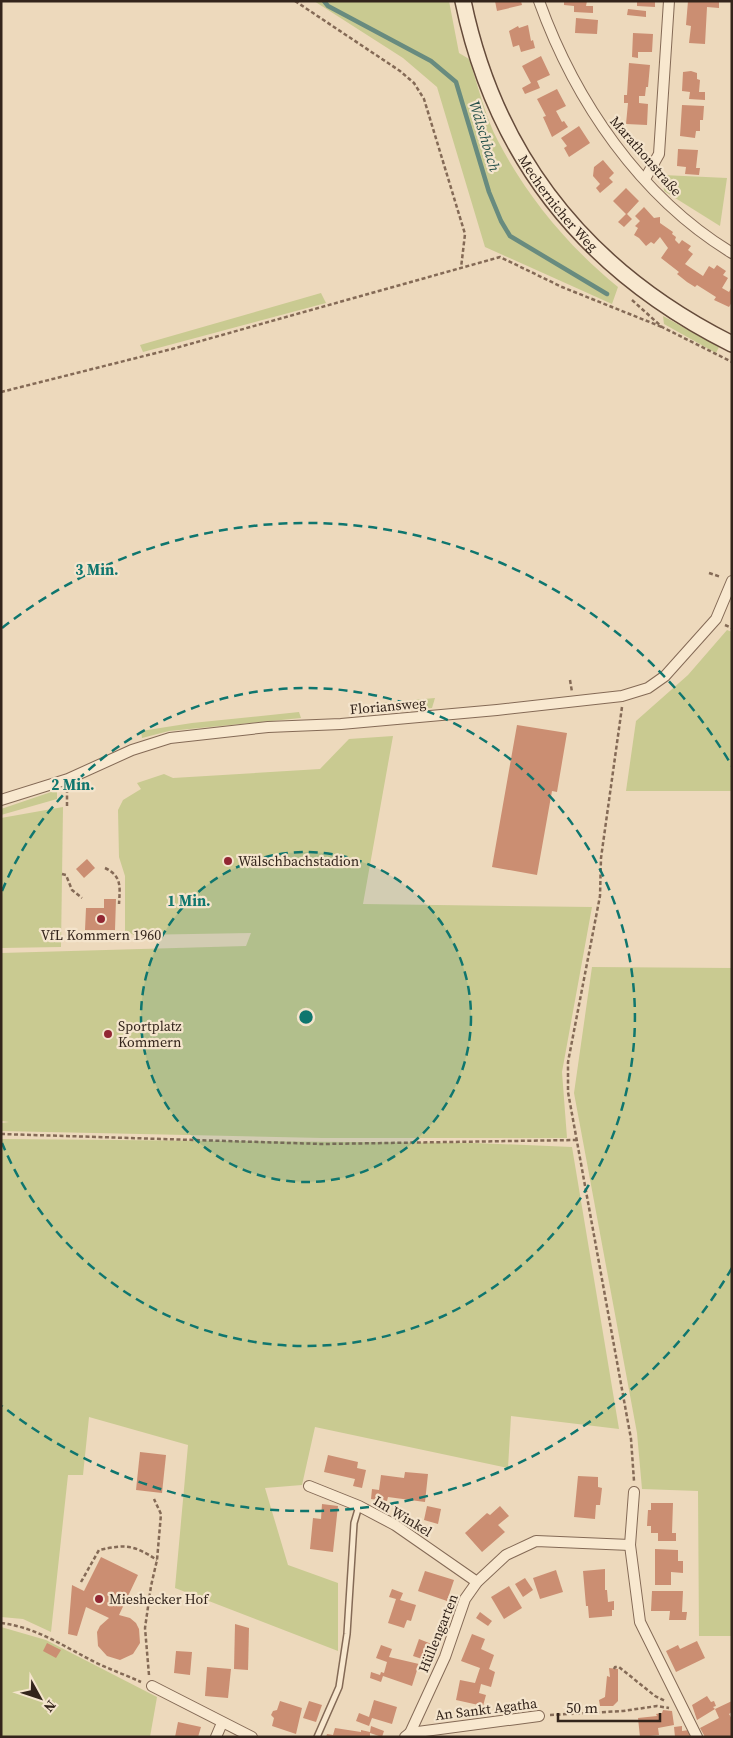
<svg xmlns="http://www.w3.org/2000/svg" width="733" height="1738" font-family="'Source Serif 4',serif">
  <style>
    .green { fill: #c9ca91 }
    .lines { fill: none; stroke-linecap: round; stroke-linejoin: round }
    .stream { stroke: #688b7f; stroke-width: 4.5 }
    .building { fill: #cb8e72 }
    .lane-casing { stroke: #846a56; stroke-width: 8 }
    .street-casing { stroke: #846a56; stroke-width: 12 }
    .secondary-casing { stroke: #654b3a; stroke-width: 18 }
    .path { stroke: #846a56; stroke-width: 2.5; stroke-dasharray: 4 2.5; stroke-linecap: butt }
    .lane { stroke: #f8e8cf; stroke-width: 5 }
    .street { stroke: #f8e8cf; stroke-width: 10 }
    .secondary { stroke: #f8e8cf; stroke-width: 15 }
    .ring { fill: none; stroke: #0f766e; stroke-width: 2.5; stroke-dasharray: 9 6 }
    .poi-dot { fill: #922733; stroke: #f4e4cc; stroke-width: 2 }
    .labels { text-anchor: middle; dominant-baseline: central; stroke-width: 4.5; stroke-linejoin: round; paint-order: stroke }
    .street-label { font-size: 14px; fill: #33241b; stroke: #f4e4cc }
    .poi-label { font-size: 14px; fill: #33241b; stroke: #f4e4cc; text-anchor: start }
    .water-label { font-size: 15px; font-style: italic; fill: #2a534c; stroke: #f4e4cc }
    .centre { fill: #0f766e; stroke: #f4e4cc; stroke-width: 2.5 }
    .ring-label { font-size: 15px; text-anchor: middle; font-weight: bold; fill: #0f766e; stroke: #f4e4cc; stroke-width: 4.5; stroke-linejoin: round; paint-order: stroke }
  </style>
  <rect width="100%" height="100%" fill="#edd9bc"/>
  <g class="green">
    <path d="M314,1h135l10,52 10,6c9,26 16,58 29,82 29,56 72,107 120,146l-6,17 -127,-57 -48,-160 -34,-29z"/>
    <polygon points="663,175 727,178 720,226 664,191"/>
    <polygon points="321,293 326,303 143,352 140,345"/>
    <polygon points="663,316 719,347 716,353 664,324"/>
    <polygon points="727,630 732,632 732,791 626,791 636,721 688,675"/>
    <polygon points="435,698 432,708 369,713 370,704"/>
    <polygon points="299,712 301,718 169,731 142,738 141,731 192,723"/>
    <polygon points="393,736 363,904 592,907 562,1072 567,1138 322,1138 1,1131 1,1123 9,1122 1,1121 1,953 246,946 251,933 134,935 125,931 125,876 119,857 118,810 123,800 141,789 137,783 164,774 173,778 320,769 349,739"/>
    <polygon points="57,790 57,799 1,815 1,809"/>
    <polygon points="63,807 61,947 1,948 1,818"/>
    <polygon points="592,967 732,968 732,1636 699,1636 698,1491 642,1489 637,1433 574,1093"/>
    <polygon points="1,1139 475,1143 572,1147 619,1429 511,1416 508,1468 315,1427 302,1485 265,1488 288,1565 338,1583 338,1651 175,1588 188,1445 89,1417 83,1475 68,1475 51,1632 23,1619 1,1617"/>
    <polygon points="1,1627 46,1640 157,1697 150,1737 1,1737"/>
  </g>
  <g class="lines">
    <polyline class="stream" points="324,1 328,6 431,61 456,82 489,192 501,221 510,236 607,294"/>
  </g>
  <g class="building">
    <polygon points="495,1 521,1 522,5 497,11"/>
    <polygon points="564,1 587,1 586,6 593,6 593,13 574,12 574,6 564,5"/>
    <polygon points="637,1 655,1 655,7 637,6"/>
    <polygon points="688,1 719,1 719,8 707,7 705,44 689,43 691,26 686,25"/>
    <polygon points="628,9 646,11 646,17 627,15"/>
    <polygon points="576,18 598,20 597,34 575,33"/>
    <polygon points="528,25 531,41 533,40 535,48 521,52 519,45 513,47 509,31 518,26 519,28"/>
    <polygon points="633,33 653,34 652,52 638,52 638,58 632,57"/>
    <polygon points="541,56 550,75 537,81 540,88 525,94 522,88 531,83 522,66"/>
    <polygon points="629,63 650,65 648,87 646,87 645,96 639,96 639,103 648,104 647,125 626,124 628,103 624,103 624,95 627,95"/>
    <polygon points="691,71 697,73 697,79 700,80 699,92 705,92 705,100 689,99 690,92 682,91 683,72"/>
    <polygon points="557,89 566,106 556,111 562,122 564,121 568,127 552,137 543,117 546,116 537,99"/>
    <polygon points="682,105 704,106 703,120 700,120 700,131 696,131 695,138 680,136"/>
    <polygon points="579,126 590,143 569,157 564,148 567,146 561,138"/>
    <polygon points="678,149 698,150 696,168 700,168 699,175 685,174 686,167 677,166"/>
    <polygon points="603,160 614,173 609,178 613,182 600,193 596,188 600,184 593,176 594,167"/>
    <polygon points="626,188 639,201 627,214 632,219 624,227 618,222 626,214 613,201"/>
    <polygon points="644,207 654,218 660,217 660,223 673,232 672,234 676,237 675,240 679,244 682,240 691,246 688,250 693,254 685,264 703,276 709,266 714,269 717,265 726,271 723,275 728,278 722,288 729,292 732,286 732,302 729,307 714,300 716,297 697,285 695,287 687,282 677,274 679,272 661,258 668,248 660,237 654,244 651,242 646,246 639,238 634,235 638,228 635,226 640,221 635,216"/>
    <polygon points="517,725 567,733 557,792 552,791 537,875 492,867"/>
    <polygon points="87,859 95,868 84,878 76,869"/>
    <polygon points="104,899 116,899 115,930 85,930 86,908 104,908"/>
    <polygon points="140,1452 166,1455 162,1493 136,1490"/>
    <polygon points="328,1455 358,1462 357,1468 366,1470 362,1488 353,1486 355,1479 324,1472"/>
    <polygon points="405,1472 428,1474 425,1502 388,1497 387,1501 371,1499 372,1489 379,1490 381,1475 404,1478"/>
    <polygon points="578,1476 598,1477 598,1487 602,1488 600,1505 596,1505 595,1519 574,1517"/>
    <polygon points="651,1503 673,1503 672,1533 676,1533 676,1541 658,1541 658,1533 651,1533 651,1526 647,1526 648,1510 651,1510"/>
    <polygon points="322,1504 338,1506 333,1552 310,1549 313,1518 321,1519"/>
    <polygon points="427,1506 441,1509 438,1524 424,1520"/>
    <polygon points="500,1506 509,1516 498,1525 505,1532 482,1552 465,1533 487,1513 490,1515"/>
    <polygon points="655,1549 678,1550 678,1561 683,1561 683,1573 671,1572 671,1585 655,1585"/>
    <polygon points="101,1557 138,1575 119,1615 130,1618 136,1623 139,1629 140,1643 133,1654 120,1660 107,1656 98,1646 97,1632 100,1626 109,1618 86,1607 77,1636 68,1634 72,1585 84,1591"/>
    <polygon points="605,1569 605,1590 607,1590 608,1602 614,1601 614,1610 612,1610 612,1616 589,1618 588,1606 586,1606 583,1571"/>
    <polygon points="556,1570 563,1592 540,1599 533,1578"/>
    <polygon points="425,1571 454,1580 447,1601 418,1591"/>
    <polygon points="525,1578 533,1590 523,1597 515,1584"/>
    <polygon points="509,1586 522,1608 504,1619 491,1597"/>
    <polygon points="392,1589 403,1593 400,1600 416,1605 411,1621 407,1620 404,1628 388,1623 396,1599 389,1597"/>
    <polygon points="652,1591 683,1591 682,1612 687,1612 686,1620 669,1620 670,1611 651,1611"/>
    <polygon points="480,1612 492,1621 488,1626 476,1618"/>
    <polygon points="235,1624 249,1628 248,1670 234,1669"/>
    <polygon points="472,1634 485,1639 481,1649 494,1655 489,1669 495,1672 491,1687 481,1684 479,1693 486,1695 483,1706 456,1700 460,1680 475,1683 480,1668 461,1661"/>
    <polygon points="419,1639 434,1645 428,1661 413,1656"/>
    <polygon points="697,1641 705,1658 676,1672 666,1651 678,1645 680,1649"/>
    <polygon points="47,1643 61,1650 56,1658 43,1651"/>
    <polygon points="381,1645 392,1649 389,1657 419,1664 412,1686 383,1676 381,1682 370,1678 371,1672 380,1675 381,1672 384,1673 387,1662 376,1658"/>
    <polygon points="176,1651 192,1652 190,1675 174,1673"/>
    <polygon points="207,1667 231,1669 228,1698 205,1696"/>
    <polygon points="609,1668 618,1669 618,1701 613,1706 600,1706 599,1700 605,1697 607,1676 610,1677"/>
    <polygon points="707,1696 711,1702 714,1701 716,1706 713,1707 715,1709 732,1701 732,1712 729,1714 732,1719 732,1737 705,1737 700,1728 719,1718 715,1709 697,1720 692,1705"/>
    <polygon points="374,1700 397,1707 392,1724 372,1718 369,1726 356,1721 359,1713 369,1717"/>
    <polygon points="280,1701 302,1708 296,1734 272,1726 274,1718 271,1715 273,1711 277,1710"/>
    <polygon points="309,1701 322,1705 316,1722 303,1718"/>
    <polygon points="663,1710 672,1711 674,1725 658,1728 659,1735 640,1737 638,1718 657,1716 656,1714 662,1713"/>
    <polygon points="178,1722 201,1727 198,1737 175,1737"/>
    <polygon points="371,1726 384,1731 382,1737 370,1733 370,1737 326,1737 327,1734 333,1735 335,1728 361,1732 361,1730 370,1732"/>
    <polygon points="682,1726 682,1731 689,1730 690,1737 675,1737 674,1727"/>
  </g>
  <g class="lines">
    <g class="lane-casing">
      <polyline id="lane" points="317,1737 339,1687 347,1634 354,1523 359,1506"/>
    </g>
    <g class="street-casing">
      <g id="street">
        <path d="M539,1c36,100 101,196 193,252"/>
        <polyline points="645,179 659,154 669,1"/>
        <polyline points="1,800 68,779 132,750 170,738 268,727 341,724 497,710 622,696 648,688 665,676 716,619 732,581"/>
        <polyline points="309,1486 359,1506 395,1525 477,1582"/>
        <polyline points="634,1492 630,1545 640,1622 697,1737"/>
        <polyline points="152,1686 252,1737"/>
        <polyline points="410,1733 539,1716"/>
        <polyline points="216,1737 222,1723"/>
        <polyline points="405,1737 410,1733 445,1657 465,1599 477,1582 506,1555 536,1541 630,1545"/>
      </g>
    </g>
    <g class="secondary-casing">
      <g id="secondary">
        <path id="s1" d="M463,1c33,159 125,271 269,343"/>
      </g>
    </g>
    <g class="path">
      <polyline points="295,1 400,71 414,83 424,99 465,234 461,268"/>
      <polyline points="632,300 662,327 732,362"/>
      <polyline points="1,392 172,349 500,257 562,287 662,327"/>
      <polyline points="709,573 721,577"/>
      <polyline points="725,625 732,628"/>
      <polyline points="570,680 572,692"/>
      <polyline points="622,707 601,858 600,896 568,1062 568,1092 631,1439 634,1481"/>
      <polyline points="67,806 67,790"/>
      <path d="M105,868c17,8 15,19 14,36"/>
      <polyline points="62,874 66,875 72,890 82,898"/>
      <polyline points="1,1134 323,1144 576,1140"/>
      <path d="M81,1582l18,-32c27,-6 35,-5 58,10"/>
      <path d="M1,1623c39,5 66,26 100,42 13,6 27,11 40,17"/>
      <polyline points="614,1669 615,1667 619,1667 655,1696 665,1701"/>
      <polyline points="149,1675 145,1628 151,1586 157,1560 161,1514 154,1499"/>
      <polyline points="550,1715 623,1711 657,1706 669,1708"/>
    </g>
    <use href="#lane" class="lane"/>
    <use href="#street" class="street"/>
    <use href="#secondary" class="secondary"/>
  </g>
  <circle cx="306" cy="1017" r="165" fill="#0f766e" fill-opacity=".12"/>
  <g class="ring">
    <circle cx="306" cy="1017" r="165"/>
    <path d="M2 891A329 329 0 1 1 2 1143"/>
    <path d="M732 1268A494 494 0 0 1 2 1406M2 628A494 494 0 0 1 732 766"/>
  </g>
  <g class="poi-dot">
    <circle cx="228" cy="861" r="5"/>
    <circle cx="101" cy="919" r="5"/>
    <circle cx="108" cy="1034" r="5"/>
    <circle cx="99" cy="1599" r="5"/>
  </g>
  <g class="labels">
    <g class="street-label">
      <text transform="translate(646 156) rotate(49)">Marathonstraße</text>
      <text stroke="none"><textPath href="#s1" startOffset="226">Mechernicher Weg</textPath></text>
      <text transform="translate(388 706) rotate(-5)">Floriansweg</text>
      <text transform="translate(403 1516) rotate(31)">Im Winkel</text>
      <text transform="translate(438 1633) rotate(-68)">Hüllengarten</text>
      <text transform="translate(486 1709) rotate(-7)">An Sankt Agatha</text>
    </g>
    <g class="poi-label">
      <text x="238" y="861">Wälschbachstadion</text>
      <text x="101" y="935" text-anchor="middle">VfL Kommern 1960</text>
      <text x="118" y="1026">Sportplatz<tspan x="118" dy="16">Kommern</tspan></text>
      <text x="109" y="1599">Mieshecker Hof</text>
    </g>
    <g class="water-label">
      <text transform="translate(485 136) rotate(73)">Wälschbach</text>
    </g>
  </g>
  <circle cx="306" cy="1017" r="8" class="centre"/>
  <g class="ring-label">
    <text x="97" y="575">3 Min.</text>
    <text x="73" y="790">2 Min.</text>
    <text x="189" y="906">1 Min.</text>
  </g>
  <rect width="733" height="1738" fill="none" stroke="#33241b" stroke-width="5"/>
  <g transform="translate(40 1698) rotate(130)" stroke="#f4e4cc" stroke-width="4" paint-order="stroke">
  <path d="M0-4L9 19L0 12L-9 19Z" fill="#33241b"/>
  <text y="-8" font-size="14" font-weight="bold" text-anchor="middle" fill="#33241b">N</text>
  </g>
  <path d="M558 1713v8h102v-8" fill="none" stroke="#33241b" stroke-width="2.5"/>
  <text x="566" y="1713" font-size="15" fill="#33241b" stroke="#f4e4cc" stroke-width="4" paint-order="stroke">50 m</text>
</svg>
